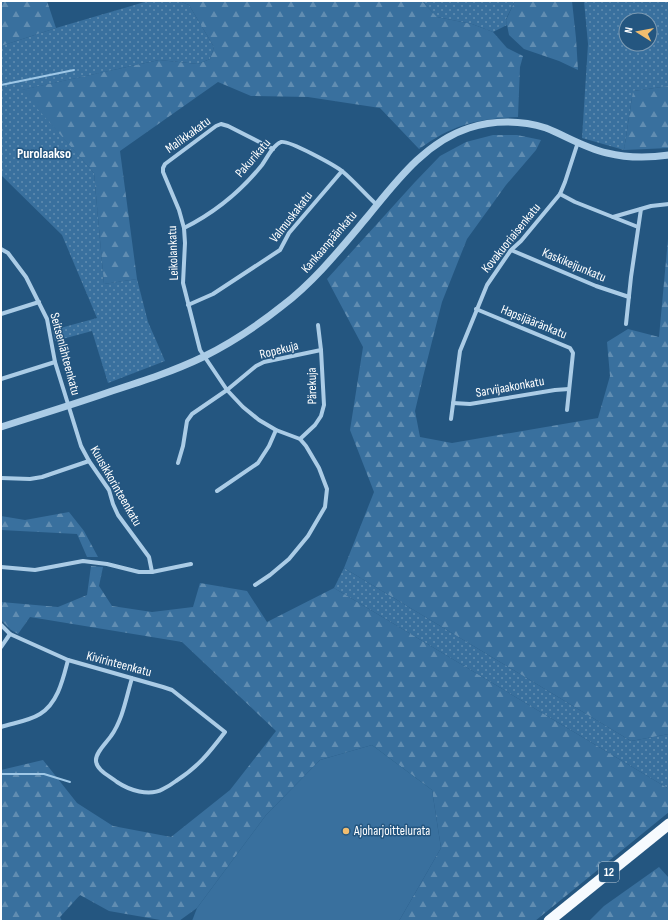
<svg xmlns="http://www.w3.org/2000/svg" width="670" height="922" font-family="'Sofia Sans Condensed',sans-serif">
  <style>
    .grass { fill: url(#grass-dots); fill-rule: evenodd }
    .forest { fill: url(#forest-firs) }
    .garden { fill: #39709e }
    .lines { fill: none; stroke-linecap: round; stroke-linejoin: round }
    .stream { stroke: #9fc8e7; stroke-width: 2 }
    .minor { stroke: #abcce6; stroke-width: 4 }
    .tertiary { stroke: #abcce6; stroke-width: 7 }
    .trunk { stroke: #f6fafe; stroke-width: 11 }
    .poi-dot { fill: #f1bd6f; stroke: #245680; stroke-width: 1.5 }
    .labels { text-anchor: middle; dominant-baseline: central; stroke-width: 3; stroke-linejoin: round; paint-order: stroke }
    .shield { fill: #245680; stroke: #bdccd9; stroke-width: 1 }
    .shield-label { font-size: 12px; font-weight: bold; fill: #fff }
    .street-label { font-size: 13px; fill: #fff; stroke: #245680 }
    .poi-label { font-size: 13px; fill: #fff; stroke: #245680; text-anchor: start }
    .neighbourhood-label { font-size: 14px; font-weight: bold; fill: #fff; stroke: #245680 }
  </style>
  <defs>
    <pattern id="grass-dots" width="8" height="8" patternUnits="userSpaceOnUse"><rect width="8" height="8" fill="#39709e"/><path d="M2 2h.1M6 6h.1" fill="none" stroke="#618db1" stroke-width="1.8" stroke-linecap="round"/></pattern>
    <pattern id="forest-firs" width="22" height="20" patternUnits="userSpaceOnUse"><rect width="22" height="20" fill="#39709e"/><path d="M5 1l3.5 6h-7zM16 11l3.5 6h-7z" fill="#618db1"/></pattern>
  </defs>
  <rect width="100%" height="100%" fill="#245680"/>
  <g class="grass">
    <polygon points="148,1 179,1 189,5 214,47 210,59 198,64 159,60 22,90 94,173 104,284 137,279 148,322 165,361 108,383 92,331 55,341 53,330 97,318 62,235 1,175 1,46 56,28"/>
    <polygon points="422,1 515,1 506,19 507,25 493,32 472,24 437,17"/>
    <path d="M584,1h85v85l-36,5 -9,59 -42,-12 6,-94zM626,20h24v24h-24z"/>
    <polygon points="344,568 631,741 669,734 669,789 334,588"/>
  </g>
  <g class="forest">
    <polygon points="1,1 47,1 56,28 1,46"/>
    <path d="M179,1h243l15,16 35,7 21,8 14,16 16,8 -3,11 -2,50c-42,2 -64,7 -99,32l-39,-41 -72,-11 -57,-1 -33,-14 -98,69 17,128 -33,5 -10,-111 -73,-83 138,-30 39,4 12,-5 4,-12 -25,-42z"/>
    <polygon points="515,1 572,1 576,38 578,70 559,61 524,49 509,35 506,20"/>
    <polygon points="669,86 669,148 624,150 633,91"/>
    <polygon points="493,135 517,135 541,140 536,150 506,185 467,239 442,302 423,377 415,411 420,437 452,443 598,418 610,376 607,342 628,329 659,337 669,228 669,734 631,741 344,568 374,492 350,430 363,347 327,279 415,182 440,156 466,142"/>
    <polygon points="69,512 84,531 98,557 87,557 77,534 1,530 1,516 25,520"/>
    <polygon points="91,566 103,567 99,586 112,606 152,612 193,607 200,583 247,591 267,622 334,588 669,789 669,812 535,921 399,921 441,848 432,790 372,745 320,760 266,815 197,908 179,921 166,921 109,911 80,895 60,917 62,921 1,921 1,770 43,760 77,803 113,826 171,837 230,790 276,731 182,642 30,617 18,634 11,630 1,620 1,602 58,607 87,595"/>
    <polygon points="659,867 669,878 669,921 589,921 604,906"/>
  </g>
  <polygon class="garden" points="372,745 432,790 441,848 399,921 192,921 197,908 266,815 320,760"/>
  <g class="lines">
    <g class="stream">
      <polyline points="1,85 74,70"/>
      <polyline points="1,774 44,774 70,782"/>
    </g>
    <g class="minor">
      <polyline points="560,194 575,202 638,227"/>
      <polyline points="613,217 651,206 669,204"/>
      <path d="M184,228c30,-15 57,-37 78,-63 5,-7 11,-20 19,-23 8,-2 53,23 61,29 12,10 23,23 35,34"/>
      <polyline points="1,249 8,253 26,277 47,319 55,362 81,446 89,461 109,490 113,504 118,515 149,557 152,572"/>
      <polyline points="511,250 596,286 629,297"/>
      <polyline points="188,305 213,294 280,250 289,233 342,171"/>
      <polyline points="476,309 570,348 573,353 567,410"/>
      <polyline points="1,314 39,302"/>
      <polyline points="626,324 631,277 641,209"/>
      <polyline points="1,379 55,362"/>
      <polyline points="453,403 470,404 555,390 569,389"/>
      <polyline points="451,419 460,351 487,285 511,250 521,241 560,194 565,182 578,142"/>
      <polyline points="300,439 315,425 321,416 324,405 321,350 318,325"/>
      <polyline points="178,463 183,446 187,421 192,414 227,390 256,366 264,362 321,350"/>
      <polyline points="1,478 30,479 42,477 89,461"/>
      <polyline points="217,491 258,463 269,446 276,430"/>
      <polyline points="1,567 35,570 83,561 107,564 139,572 152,572 191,564"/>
      <polyline points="255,585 270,575 289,559 308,536 325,507 327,489 319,468 306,446 300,439 276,430 259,420 243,407 227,390 200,350 183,283 185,243 184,228 179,210 163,172 163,168 165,164 216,126 221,124 228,126 273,149"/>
      <path d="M1,625l9,9 58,26 95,27 9,3 53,42c-16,21 -27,35 -49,49 -4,3 -9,6 -13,8 -14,8 -34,1 -46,-7 -7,-6 -20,-11 -21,-21 -1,-8 11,-19 15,-25 12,-17 15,-38 21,-58"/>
      <polyline points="1,647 10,634"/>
      <path d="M1,727c12,-4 28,-6 39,-13 18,-11 23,-35 28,-54"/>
    </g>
    <path class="tertiary" d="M1,427c37,-12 74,-23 111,-36 31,-10 62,-20 91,-34 28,-14 54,-31 79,-51 33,-25 59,-58 86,-90 27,-33 57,-74 101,-88 24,-8 52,-8 77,0 20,8 39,20 61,25 20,5 42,5 62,2"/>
    <polyline class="trunk" points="549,921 669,824"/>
  </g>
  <circle class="poi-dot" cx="346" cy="831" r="4"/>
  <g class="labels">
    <rect class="shield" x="599" y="862" width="20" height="20" rx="3"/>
    <g class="shield-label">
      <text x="609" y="872">12</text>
    </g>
    <g class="street-label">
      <text transform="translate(188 135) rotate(-36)">Malikkakatu</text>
      <text transform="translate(253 158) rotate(-49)">Pakurikatu</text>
      <text transform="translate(291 217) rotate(-52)">Valmuskakatu</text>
      <text transform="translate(511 238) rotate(-51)">Kovakuoriaisenkatu</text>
      <text transform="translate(329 242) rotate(-49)">Kankaanpäänkatu</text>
      <text transform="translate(173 253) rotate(-92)">Leikolankatu</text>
      <text transform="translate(574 265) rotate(23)">Kaskikeijunkatu</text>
      <text transform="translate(534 322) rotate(22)">Hapsijääränkatu</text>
      <text transform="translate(279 350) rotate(-14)">Ropekuja</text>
      <text transform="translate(65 354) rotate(75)">Seitsenlähteenkatu</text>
      <text transform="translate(312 386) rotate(-91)">Pärekuja</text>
      <text transform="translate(510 387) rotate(-10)">Sarvijaakonkatu</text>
      <text transform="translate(116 486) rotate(60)">Kuusikkorinteenkatu</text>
      <text transform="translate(119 664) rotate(15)">Kivirinteenkatu</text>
    </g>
    <g class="poi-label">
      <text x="354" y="831">Ajoharjoittelurata</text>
    </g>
    <g class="neighbourhood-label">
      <text x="44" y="153">Purolaakso</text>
    </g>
  </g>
  <rect width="670" height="922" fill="none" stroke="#ffffff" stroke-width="4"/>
  <g transform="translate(638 32) rotate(281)"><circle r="19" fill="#245680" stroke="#7c9ab3"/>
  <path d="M0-3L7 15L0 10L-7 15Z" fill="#f1bd6f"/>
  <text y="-6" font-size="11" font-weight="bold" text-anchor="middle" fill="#ffffff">N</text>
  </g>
</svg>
